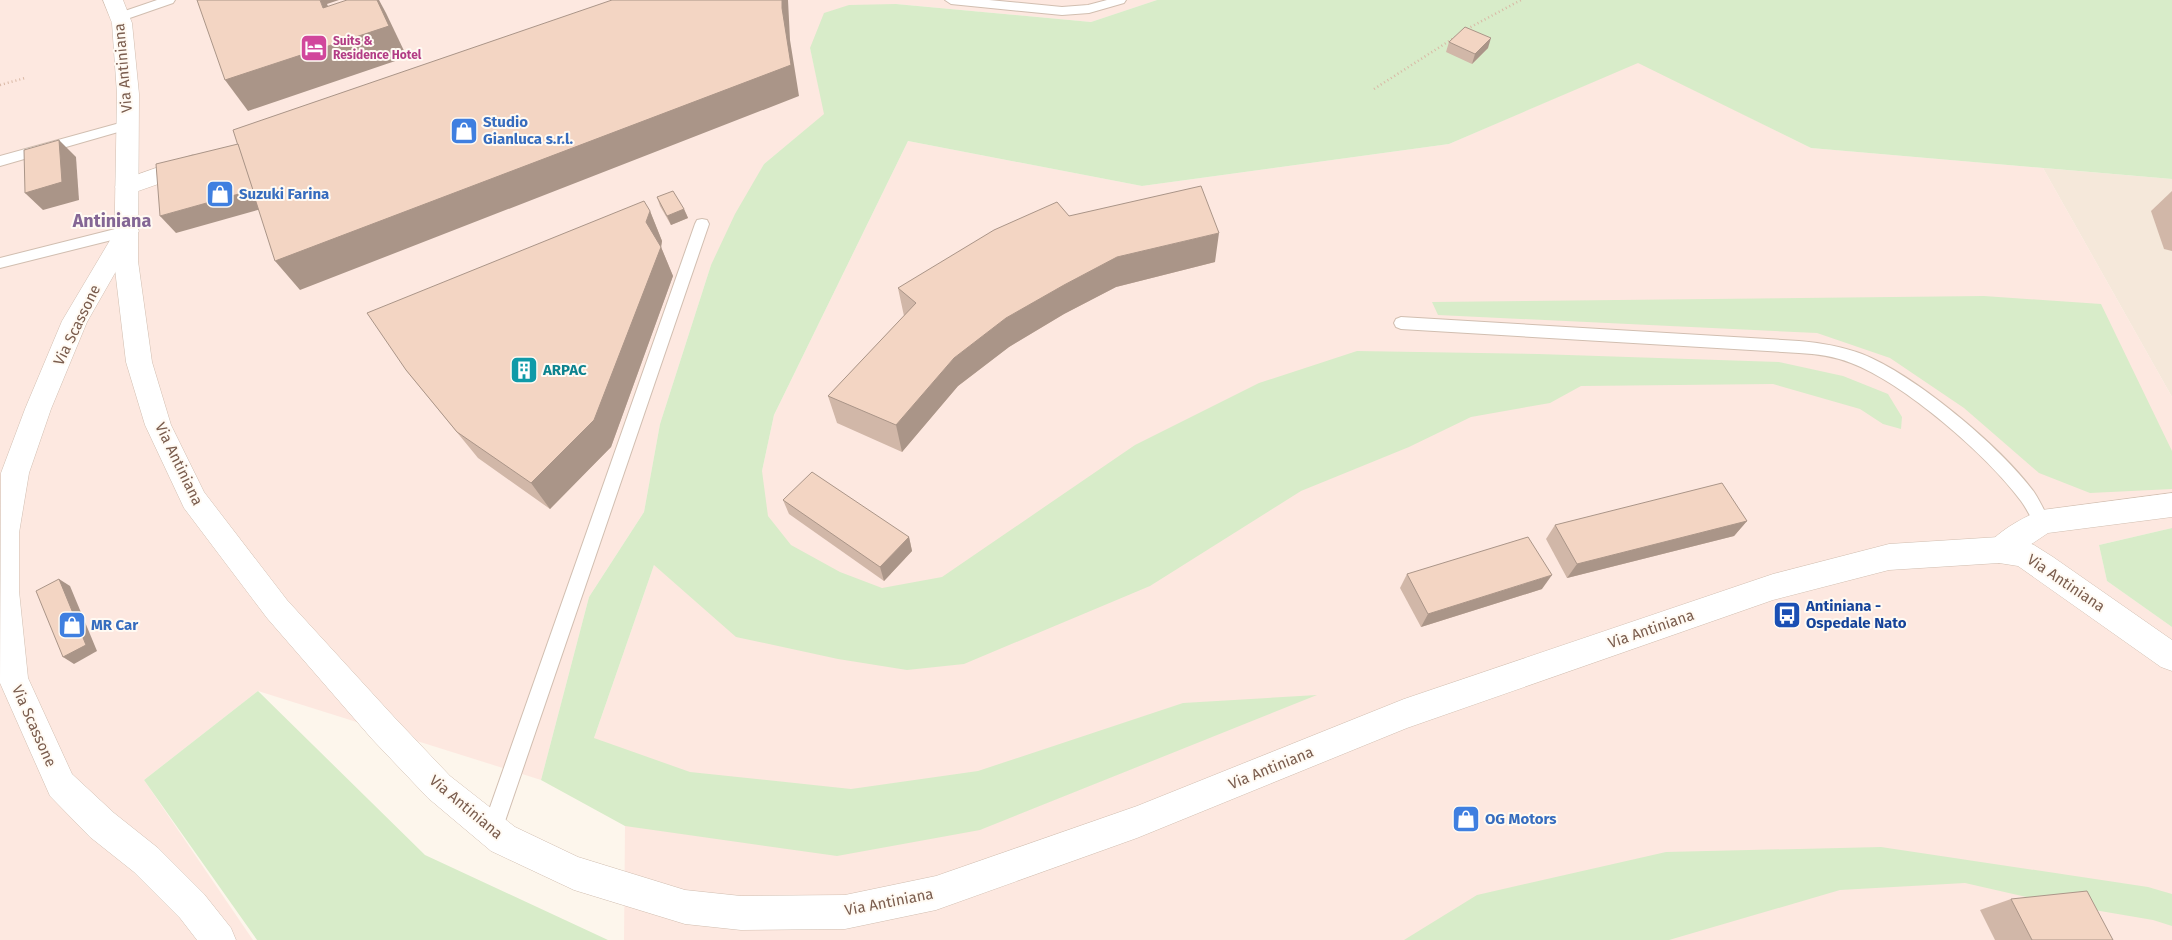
<svg xmlns="http://www.w3.org/2000/svg" width="2172" height="940" font-family="'Fira Sans',sans-serif">
  <style>
    .residential { fill: #f5e8da }
    .commercial { fill: #fde8e0 }
    .green { fill: #d8ecc9 }
    .lines { fill: none; stroke-linecap: round; stroke-linejoin: round }
    .service-casing { stroke: #d1beb0; stroke-width: 2 }
    .minor-casing { stroke: #d1beb0; stroke-width: 1 }
    .tertiary-casing { stroke: #d1beb0; stroke-width: 1 }
    .path { stroke: #d9b8a5; stroke-width: 2.5; stroke-dasharray: 1 3; stroke-linecap: butt }
    .service { fill: #fff; fill-rule: evenodd }
    .minor { fill: #fff; fill-rule: evenodd }
    .tertiary { fill: #fff; fill-rule: evenodd }
    .wall { fill: #d1b7a8 }
    .shaded-wall { fill: #aa9588 }
    .building { fill: #f3d5c3; stroke: #aa9588 }
    .labels { text-anchor: middle; dominant-baseline: central; stroke-width: 4; stroke-linejoin: round; paint-order: stroke }
    .far-hotel-label { font-size: 12px; font-weight: bold; fill: #b23c85; stroke: #fffaf3; text-anchor: start }
    .street-label { font-size: 15px; fill: #7a5c4d; stroke: #fffaf3 }
    .shop-label { font-size: 15px; font-weight: bold; fill: #366cbe; stroke: #fffaf3; text-anchor: start }
    .culture-label { font-size: 15px; font-weight: bold; fill: #0d838f; stroke: #fffaf3; text-anchor: start }
    .transit-label { font-size: 15px; font-weight: bold; fill: #164399; stroke: #fffaf3; text-anchor: start }
    .quarter-label { font-size: 18px; font-weight: bold; fill: #846695; stroke: #fffaf3 }
  </style>
  <rect width="100%" height="100%" fill="#fdf6ec"/>
  <polygon class="residential" points="2043,168 2172,179 2172,397"/>
  <g class="commercial">
    <polygon points="0,0 1157,0 1091,22 896,4 810,48 825,114 764,164 711,265 660,424 644,512 589,597 541,780 258,691 144,780 253,940 0,940"/>
    <polygon points="1638,62 1811,148 2043,168 2172,397 2172,528 2099,545 2107,581 2172,627 2172,940 624,940 625,826 594,738 654,565 762,471 774,415 908,141 1142,186 1449,144"/>
  </g>
  <g class="green">
    <polygon points="1157,0 2172,0 2172,179 1811,148 1638,63 1449,144 1142,186 908,141 774,415 762,471 768,516 791,545 840,572 882,588 942,577 1135,445 1259,383 1357,351 1538,354 1779,362 1843,376 1888,394 1902,417 1901,429 1883,424 1860,409 1773,384 1581,386 1550,403 1471,417 1409,447 1301,491 1150,586 964,664 907,670 838,659 736,637 654,565 594,738 690,772 851,789 978,771 1183,703 1317,695 980,830 837,856 625,826 541,780 589,597 644,512 660,424 711,265 735,214 764,164 824,114 810,48 824,13 849,5 896,4 1091,22"/>
    <polygon points="1984,296 2101,304 2172,451 2172,489 2090,493 2039,473 1964,408 1890,358 1817,333 1438,315 1432,302"/>
    <polygon points="2172,528 2172,627 2107,581 2099,545"/>
    <polygon points="258,691 425,855 608,940 257,940 144,780"/>
    <polygon points="1881,847 2148,887 2172,894 2172,926 2153,920 2053,903 1965,883 1840,890 1669,940 1404,940 1477,895 1666,852"/>
  </g>
  <g class="lines">
    <g class="service-casing">
      <g id="service">
        <polygon points="157,0 175,0 173,3 124,20 116,20 114,17 116,14"/>
        <polygon points="945,0 989,0 1062,7 1088,5 1107,0 1126,0 1124,3 1089,13 1062,15 951,4"/>
        <polygon points="127,121 132,122 134,125 132,128 0,166 0,156"/>
        <polygon points="702,219 707,220 709,224 502,830 499,837 492,840 485,837 482,830 695,224 697,220"/>
        <polygon points="127,226 132,227 134,231 132,235 0,268 0,258"/>
        <path d="M1401,317l398,24c22,2 42,5 63,13 53,21 138,92 172,138 6,9 11,20 16,30l-2,5 -6,2 -6,-2c-5,-9 -9,-18 -15,-26 -34,-46 -117,-118 -170,-138 -17,-7 -34,-9 -52,-10l-398,-24 -5,-2 -2,-4 2,-4z"/>
      </g>
    </g>
    <g class="minor-casing">
      <g id="minor">
        <polygon points="193,155 201,157 204,163 201,169 127,195 119,193 115,187 119,181"/>
        <polygon points="127,222 135,225 139,231 87,322 51,409 29,473 19,533 19,591 28,678 72,774 114,813 158,848 204,894 231,928 236,940 197,940 180,918 134,872 90,837 50,796 0,683 1,473 25,409 62,321 119,225"/>
        <path d="M2172,493v24l-124,16 -39,26 -10,4 -10,-4 -4,-9c7,-16 40,-34 57,-40z"/>
      </g>
    </g>
    <g class="tertiary-casing">
      <polygon id="tertiary" points="103,0 123,0 132,23 139,94 138,261 152,362 171,425 204,492 287,600 394,717 450,776 515,827 578,857 685,890 741,896 845,895 936,876 1137,806 1404,699 1773,574 1889,544 1999,537 2024,541 2034,545 2053,557 2172,640 2172,671 2161,667 2018,566 1999,563 1889,570 1773,600 1407,728 1137,838 936,910 845,929 741,930 685,924 574,890 491,851 428,798 372,739 267,618 184,508 145,425 126,362 114,261 117,94 112,23"/>
    </g>
    <g class="path">
      <polyline points="1467,29 1521,0"/>
      <polyline points="0,85 25,78"/>
      <polyline points="1374,89 1457,36"/>
    </g>
    <use href="#service" class="service"/>
    <use href="#minor" class="minor"/>
    <use href="#tertiary" class="tertiary"/>
  </g>
  <g class="wall">
    <polygon points="1449,42 1488,48 1472,64 1446,52"/>
    <polygon points="2172,191 2172,251 2164,249 2151,211"/>
    <polygon points="657,197 684,209 688,218 671,225 660,206"/>
    <polygon points="650,211 662,241 661,247 673,276 611,447 550,509 478,458 406,370"/>
    <polygon points="1069,216 1215,262 1116,287 1064,314 1009,347 958,386 902,452 837,423 828,396 904,316 898,288"/>
    <polygon points="783,500 909,537 912,551 884,581 789,514"/>
    <polygon points="1747,521 1734,536 1567,578 1546,539 1555,525"/>
    <polygon points="1407,574 1542,589 1421,627 1400,588"/>
    <polygon points="2011,899 2113,940 1995,940 1980,910"/>
  </g>
  <g class="shaded-wall">
    <polygon points="320,0 339,0 327,4 343,39 323,8"/>
    <polygon points="377,0 379,0 386,13 407,57 248,111 225,80"/>
    <polygon points="782,0 788,0 790,40 799,96 300,290 275,261"/>
    <polygon points="1491,38 1488,48 1472,64 1475,54"/>
    <polygon points="59,140 76,157 79,200 43,210 25,193"/>
    <polygon points="259,188 272,206 176,233 160,216"/>
    <polygon points="684,209 688,218 671,225 667,216"/>
    <polygon points="650,211 662,241 661,247 673,276 611,447 550,509 531,483 646,222"/>
    <polygon points="1219,233 1215,262 1116,287 1064,314 1009,347 958,386 902,452 896,425 954,358 1006,318 1064,285 1117,257"/>
    <polygon points="1747,521 1734,536 1567,578 1577,564"/>
    <polygon points="909,537 912,551 884,581 880,567"/>
    <polygon points="1552,575 1542,589 1421,627 1428,614"/>
    <polygon points="59,579 70,586 97,651 74,664 63,657"/>
  </g>
  <g class="building">
    <polygon points="197,0 320,0 323,8 347,0 377,0 389,26 225,80"/>
    <polygon points="612,0 782,0 782,8 791,65 275,261 233,130"/>
    <polygon points="1465,27 1491,38 1475,54 1449,42"/>
    <polygon points="59,140 62,182 25,193 24,150"/>
    <polygon points="238,144 253,190 160,216 156,164"/>
    <polygon points="1201,186 1219,233 1117,257 1064,285 1006,318 954,358 896,425 828,396 916,303 898,288 994,230 1057,202 1069,216"/>
    <polygon points="673,191 684,209 667,216 657,197"/>
    <polygon points="644,201 650,211 646,222 661,247 594,420 531,483 457,432 406,370 367,313"/>
    <polygon points="812,472 909,537 880,567 783,500"/>
    <polygon points="1722,483 1747,521 1577,564 1555,525"/>
    <polygon points="1528,537 1552,575 1428,614 1407,574"/>
    <polygon points="59,579 86,645 63,657 36,591"/>
    <polygon points="2087,891 2113,940 2032,940 2011,899"/>
  </g>
  <defs>
    <g id="hotel-square" transform="scale(1.4375)"><rect x="-9" y="-9" width="18" height="18" rx="4" fill="#d1479c" stroke="#fffaf3"/><path d="M-6-4.5h1.5V1H6V5H4.5V3h-9V5H-6ZM-4 0a1.8 1.8 0 1 1 3.6 0ZM.5 0V-2.5h3Q6-2.5 6 0Z" fill="#fff"/></g>
    <g id="shop-square" transform="scale(1.4375)"><rect x="-9" y="-9" width="18" height="18" rx="4" fill="#3f7fe0" stroke="#fffaf3"/><path d="M-5-2.5h2.3a2.7 3.5 0 0 1 5.4 0H5L5.5 6h-11ZM-1.5-2.5h3a1.5 2.3 0 0 0-3 0Z" fill="#fff"/></g>
    <g id="building-square" transform="scale(1.4375)"><rect x="-9" y="-9" width="18" height="18" rx="4" fill="#0f9aa8" stroke="#fffaf3"/><path d="M-4-6H4V6H1V3H-1V6H-4ZM-2.5-4.3h1.7v1.8h-1.7ZM.8-4.3h1.7v1.8H.8ZM-2.5-1h1.7V.8h-1.7ZM.8-1h1.7V.8H.8Z" fill="#fff"/></g>
    <g id="bus-square" transform="scale(1.4375)"><rect x="-9" y="-9" width="18" height="18" rx="4" fill="#1a4fb4" stroke="#fffaf3"/><path d="M-5-6H5V4H4V6H2V4H-2V6H-4V4H-5ZM-3.5-4V0h7V-4ZM-3.5 1.2v1.5H-2V1.2ZM2 1.2v1.5H3.5V1.2Z" fill="#fff"/></g>
  </defs>
  <g fill-rule="evenodd">
    <use href="#hotel-square" x="314" y="48"/>
    <use href="#shop-square" x="464" y="131"/>
    <use href="#shop-square" x="220" y="194"/>
    <use href="#building-square" x="524" y="370"/>
    <use href="#bus-square" x="1787" y="615"/>
    <use href="#shop-square" x="72" y="625"/>
    <use href="#shop-square" x="1466" y="819"/>
  </g>
  <g class="labels">
    <g class="far-hotel-label">
      <text x="333" y="41">Suits &amp;<tspan x="333" dy="14">Residence Hotel</tspan></text>
    </g>
    <g class="street-label">
      <text transform="translate(123 68) rotate(-95)">Via Antiniana</text>
      <text transform="translate(77 325) rotate(-64)">Via Scassone</text>
      <text transform="translate(179 464) rotate(64)">Via Antiniana</text>
      <text transform="translate(2066 583) rotate(34)">Via Antiniana</text>
      <text transform="translate(1651 629) rotate(-19)">Via Antiniana</text>
      <text transform="translate(34 726) rotate(66)">Via Scassone</text>
      <text transform="translate(1271 768) rotate(-22)">Via Antiniana</text>
      <text transform="translate(466 807) rotate(40)">Via Antiniana</text>
      <text transform="translate(889 902) rotate(-11)">Via Antiniana</text>
    </g>
    <g class="shop-label">
      <text x="483" y="122">Studio<tspan x="483" dy="17">Gianluca s.r.l.</tspan></text>
      <text x="239" y="194">Suzuki Farina</text>
      <text x="91" y="625">MR Car</text>
      <text x="1485" y="819">OG Motors</text>
    </g>
    <g class="culture-label">
      <text x="543" y="370">ARPAC</text>
    </g>
    <g class="transit-label">
      <text x="1806" y="606">Antiniana -<tspan x="1806" dy="17">Ospedale Nato</tspan></text>
    </g>
    <g class="quarter-label">
      <text x="112" y="221">Antiniana</text>
    </g>
  </g>
</svg>
